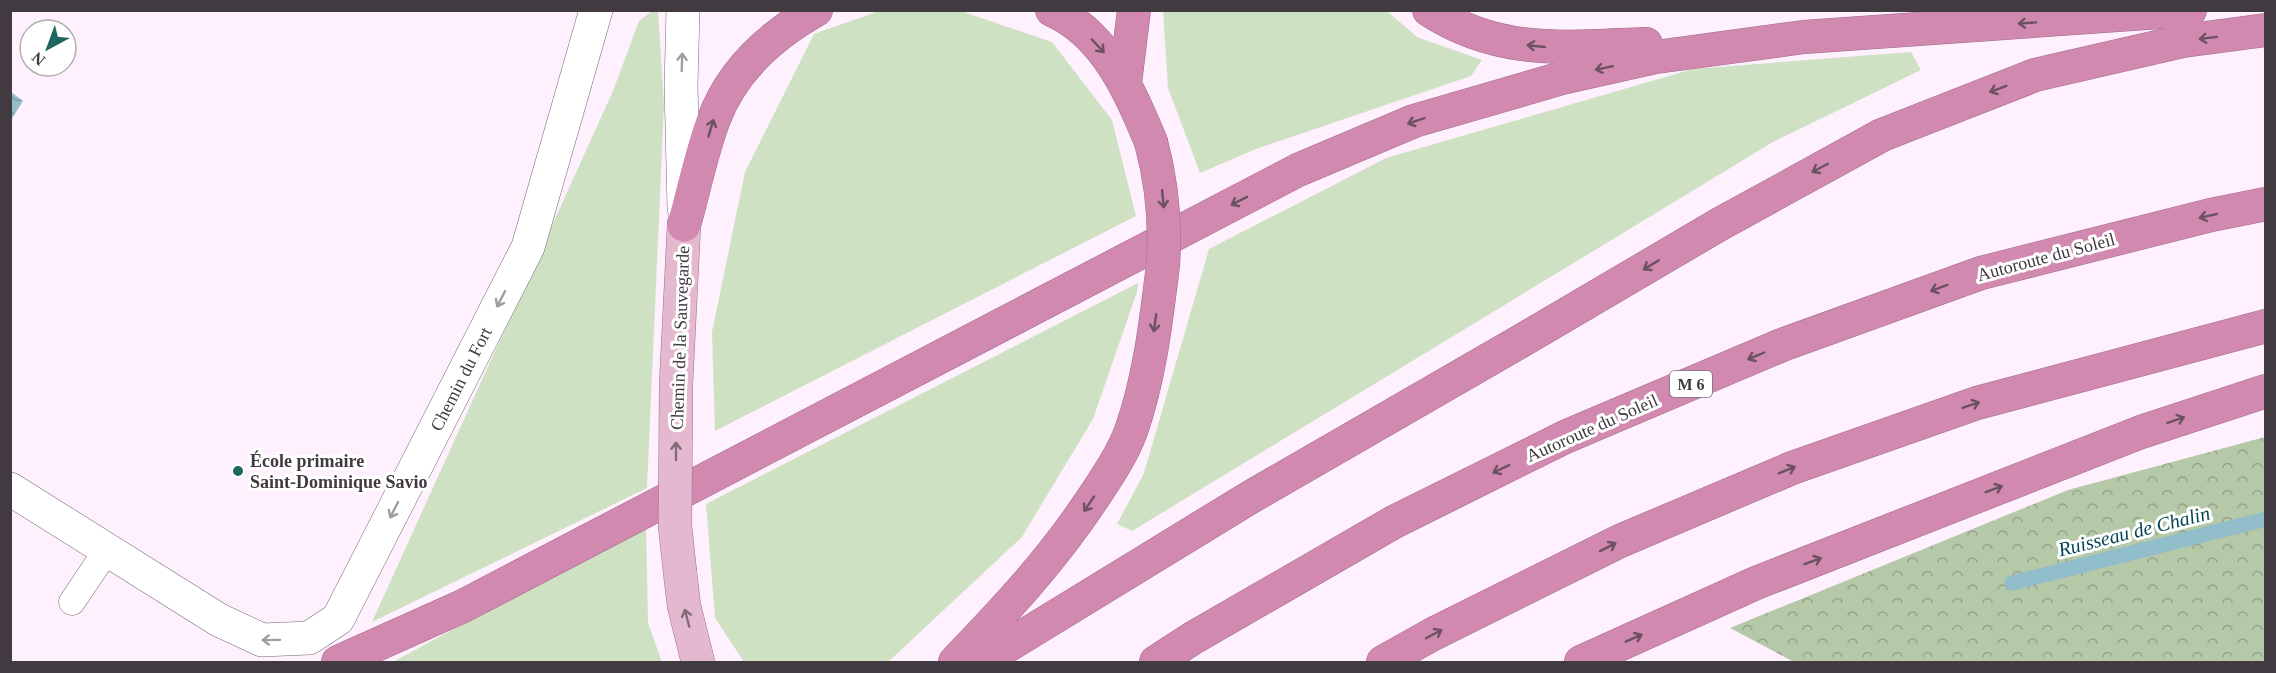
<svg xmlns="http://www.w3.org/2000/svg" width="2276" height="673" font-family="Georgia,serif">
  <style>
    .green { fill: #cfe1c3 }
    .forest { fill: url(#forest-crowns) }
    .water { fill: url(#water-waves) }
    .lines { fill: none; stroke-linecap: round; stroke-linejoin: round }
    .stream { stroke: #92bdca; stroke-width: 15 }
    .lane-casing { stroke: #786a77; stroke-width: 27 }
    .street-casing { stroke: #786a77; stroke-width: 34 }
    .secondary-casing { stroke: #786a77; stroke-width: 34 }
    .primary-casing { stroke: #9f6d88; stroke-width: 34 }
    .highway-casing { stroke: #9f6d88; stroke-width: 34 }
    .lane { stroke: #fff; stroke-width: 26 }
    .street { stroke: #fff; stroke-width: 33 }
    .secondary { stroke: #fff; stroke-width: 33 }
    .primary { stroke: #e4b8cf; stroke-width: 33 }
    .highway { stroke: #d289af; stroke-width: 33 }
    .primary-bridge-casing { stroke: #9f6d88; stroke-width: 34; stroke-linecap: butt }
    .highway-bridge-casing { stroke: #9f6d88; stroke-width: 34; stroke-linecap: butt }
    .primary-bridge { stroke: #e4b8cf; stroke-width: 33 }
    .highway-bridge { stroke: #d289af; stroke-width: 33 }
    .oneway { stroke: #6c5261 }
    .oneway2 { stroke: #a09ca0 }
    .oneway3 { stroke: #826c79 }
    .poi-dot { fill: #1e675d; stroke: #fff; stroke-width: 2 }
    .labels { text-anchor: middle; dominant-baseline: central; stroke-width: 6; stroke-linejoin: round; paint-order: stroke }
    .shield { fill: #fff; stroke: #7a7579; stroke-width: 1.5 }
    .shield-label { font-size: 16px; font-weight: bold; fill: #413a40 }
    .street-label { font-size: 18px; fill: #413a40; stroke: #fff }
    .poi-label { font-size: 18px; font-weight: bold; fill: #413a40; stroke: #fff; text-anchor: start }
    .water-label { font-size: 20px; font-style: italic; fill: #044554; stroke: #fff }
  </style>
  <defs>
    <pattern id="forest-crowns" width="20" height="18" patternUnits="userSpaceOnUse" patternTransform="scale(1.5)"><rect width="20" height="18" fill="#b5c8a8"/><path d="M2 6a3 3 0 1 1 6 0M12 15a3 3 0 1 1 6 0" fill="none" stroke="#95a38a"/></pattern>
    <pattern id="water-waves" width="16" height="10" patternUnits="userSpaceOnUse" patternTransform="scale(1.5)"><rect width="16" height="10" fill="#92bdca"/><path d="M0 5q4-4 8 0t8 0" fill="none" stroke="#799ba5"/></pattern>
  </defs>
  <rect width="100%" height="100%" fill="#fef1fd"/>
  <g class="green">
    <polygon points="958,10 1052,42 1112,120 1136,216 715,431 712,332 745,172 814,34 879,11"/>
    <polygon points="652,11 658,11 664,105 647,488 372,622 613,91 639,21"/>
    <polygon points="1163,11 1387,11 1417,37 1482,60 1471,76 1256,149 1200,173 1168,88"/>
    <polygon points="1911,52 1921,70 1773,142 1132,531 1117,524 1144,473 1209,249 1386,158 1693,69"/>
    <polygon points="1138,283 1137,292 1093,419 1022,537 888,662 744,662 715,618 706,504"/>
    <polygon points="646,524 648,623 662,662 393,662"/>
  </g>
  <polygon class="forest" points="2265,437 2265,662 1794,662 1730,628 2068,490"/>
  <polygon class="water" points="11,92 23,101 11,120"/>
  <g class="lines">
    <polyline class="stream" points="2012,583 2266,519"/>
    <g class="lane-casing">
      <polyline id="lane" points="72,602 107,550"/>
    </g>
    <g class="street-casing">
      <polyline id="street" points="10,489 219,620 262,640 309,638 338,619 528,247 596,10"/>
    </g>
    <g class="secondary-casing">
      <polyline id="secondary" points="683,10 681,86 684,208"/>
    </g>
    <g class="primary-casing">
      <g id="primary">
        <polyline points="676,384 684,225"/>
        <polyline points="680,572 684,606 698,662"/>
      </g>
    </g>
    <g class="highway-casing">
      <g id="highway">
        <path d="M1052,10c54,24 78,82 99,132"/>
        <path d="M1429,10c71,46 137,37 217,34"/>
        <polyline points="1125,83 1134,10"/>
        <path d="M684,225c10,-35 17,-72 30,-106 18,-49 58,-84 102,-109"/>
        <polyline points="338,662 463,606 1298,170 1414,121 1562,78 1656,57 1804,37 2190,10"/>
        <path d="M955,662c51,-53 97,-102 138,-164 14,-21 29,-43 38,-67 19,-54 25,-110 32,-166"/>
        <polyline points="981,662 1249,498 1521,341 1720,224 1882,135 2035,75 2183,41 2266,30"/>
        <polyline points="1156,662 1193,638 1394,522 1565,437 1782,345 1981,273 2211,215 2266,204"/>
        <polyline points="1383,662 1433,634 1620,541 1792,468 1977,403 2266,326"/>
        <polyline points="1581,662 1756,583 2141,432 2266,391"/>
      </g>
    </g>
    <use href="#lane" class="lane"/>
    <use href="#street" class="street"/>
    <use href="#secondary" class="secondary"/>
    <use href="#primary" class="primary"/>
    <use href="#highway" class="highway"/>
    <g class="primary-bridge-casing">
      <polyline id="primary-bridge" points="676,384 675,526 680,572"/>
    </g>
    <g class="highway-bridge-casing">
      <path id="highway-bridge" d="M1151,142c11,41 15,80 12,123"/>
    </g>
    <use href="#primary-bridge" class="primary-bridge"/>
    <use href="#highway-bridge" class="highway-bridge"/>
  </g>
  <defs><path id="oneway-shaft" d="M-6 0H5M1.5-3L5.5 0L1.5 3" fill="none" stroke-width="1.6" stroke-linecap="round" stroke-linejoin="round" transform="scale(1.5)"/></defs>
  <g class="oneway">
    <use href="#oneway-shaft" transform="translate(2027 23) rotate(176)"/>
    <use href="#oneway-shaft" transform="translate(2208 38) rotate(173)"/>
    <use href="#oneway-shaft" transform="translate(1098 46) rotate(47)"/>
    <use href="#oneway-shaft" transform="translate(1536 46) rotate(-174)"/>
    <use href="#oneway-shaft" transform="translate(1604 68) rotate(168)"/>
    <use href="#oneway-shaft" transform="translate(1998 89) rotate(159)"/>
    <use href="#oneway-shaft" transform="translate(1416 121) rotate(161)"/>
    <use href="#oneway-shaft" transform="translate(711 128) rotate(-73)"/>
    <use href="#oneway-shaft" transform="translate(1820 168) rotate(152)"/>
    <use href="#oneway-shaft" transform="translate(1163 199) rotate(84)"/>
    <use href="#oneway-shaft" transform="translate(1239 201) rotate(153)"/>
    <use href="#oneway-shaft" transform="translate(2208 216) rotate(167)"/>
    <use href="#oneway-shaft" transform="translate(1651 265) rotate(149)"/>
    <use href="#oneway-shaft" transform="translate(1939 288) rotate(160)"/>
    <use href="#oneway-shaft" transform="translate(1155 323) rotate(98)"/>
    <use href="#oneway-shaft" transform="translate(1756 356) rotate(157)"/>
    <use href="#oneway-shaft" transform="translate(1971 405) rotate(-19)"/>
    <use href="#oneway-shaft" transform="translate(2176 420) rotate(-18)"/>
    <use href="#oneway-shaft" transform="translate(1501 469) rotate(154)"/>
    <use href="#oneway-shaft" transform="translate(1787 470) rotate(-22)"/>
    <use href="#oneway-shaft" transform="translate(1994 489) rotate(-21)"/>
    <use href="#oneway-shaft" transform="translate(1089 504) rotate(124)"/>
    <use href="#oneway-shaft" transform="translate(1608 547) rotate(-27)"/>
    <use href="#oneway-shaft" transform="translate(1813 561) rotate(-21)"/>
    <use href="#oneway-shaft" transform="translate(1434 634) rotate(-28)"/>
    <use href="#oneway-shaft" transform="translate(1634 638) rotate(-24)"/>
  </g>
  <g class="oneway2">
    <use href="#oneway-shaft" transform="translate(682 62) rotate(-88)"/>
    <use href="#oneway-shaft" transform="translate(501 299) rotate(117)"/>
    <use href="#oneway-shaft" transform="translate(394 510) rotate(117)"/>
    <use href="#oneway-shaft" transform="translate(271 640) rotate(179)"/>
  </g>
  <g class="oneway3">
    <use href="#oneway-shaft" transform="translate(676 451) rotate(-90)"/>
    <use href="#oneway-shaft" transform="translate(687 618) rotate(-105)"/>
  </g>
  <circle class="poi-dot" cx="238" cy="471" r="6"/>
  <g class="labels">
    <rect class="shield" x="1670" y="371" width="42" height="26" rx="4.5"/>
    <g class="shield-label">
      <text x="1691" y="384">M 6</text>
    </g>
    <g class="street-label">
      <text transform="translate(2046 257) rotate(-15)">Autoroute du Soleil</text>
      <text transform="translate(680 338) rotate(-88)">Chemin de la Sauvegarde</text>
      <text transform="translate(461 379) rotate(-63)">Chemin du Fort</text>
      <text transform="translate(1592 428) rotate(-24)">Autoroute du Soleil</text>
    </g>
    <g class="poi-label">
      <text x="250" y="461">École primaire<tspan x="250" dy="21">Saint-Dominique Savio</tspan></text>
    </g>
    <g class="water-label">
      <text transform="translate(2134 531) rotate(-14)">Ruisseau de Chalin</text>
    </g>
  </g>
  <rect width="2276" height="673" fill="none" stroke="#413a40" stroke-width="24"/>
  <g transform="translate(48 48) rotate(221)"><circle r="28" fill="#ffffff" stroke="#b3b0b3" stroke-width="1.5"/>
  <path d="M0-4.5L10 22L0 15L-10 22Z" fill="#1e675d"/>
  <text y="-9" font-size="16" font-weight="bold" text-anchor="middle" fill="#413a40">N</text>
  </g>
</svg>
